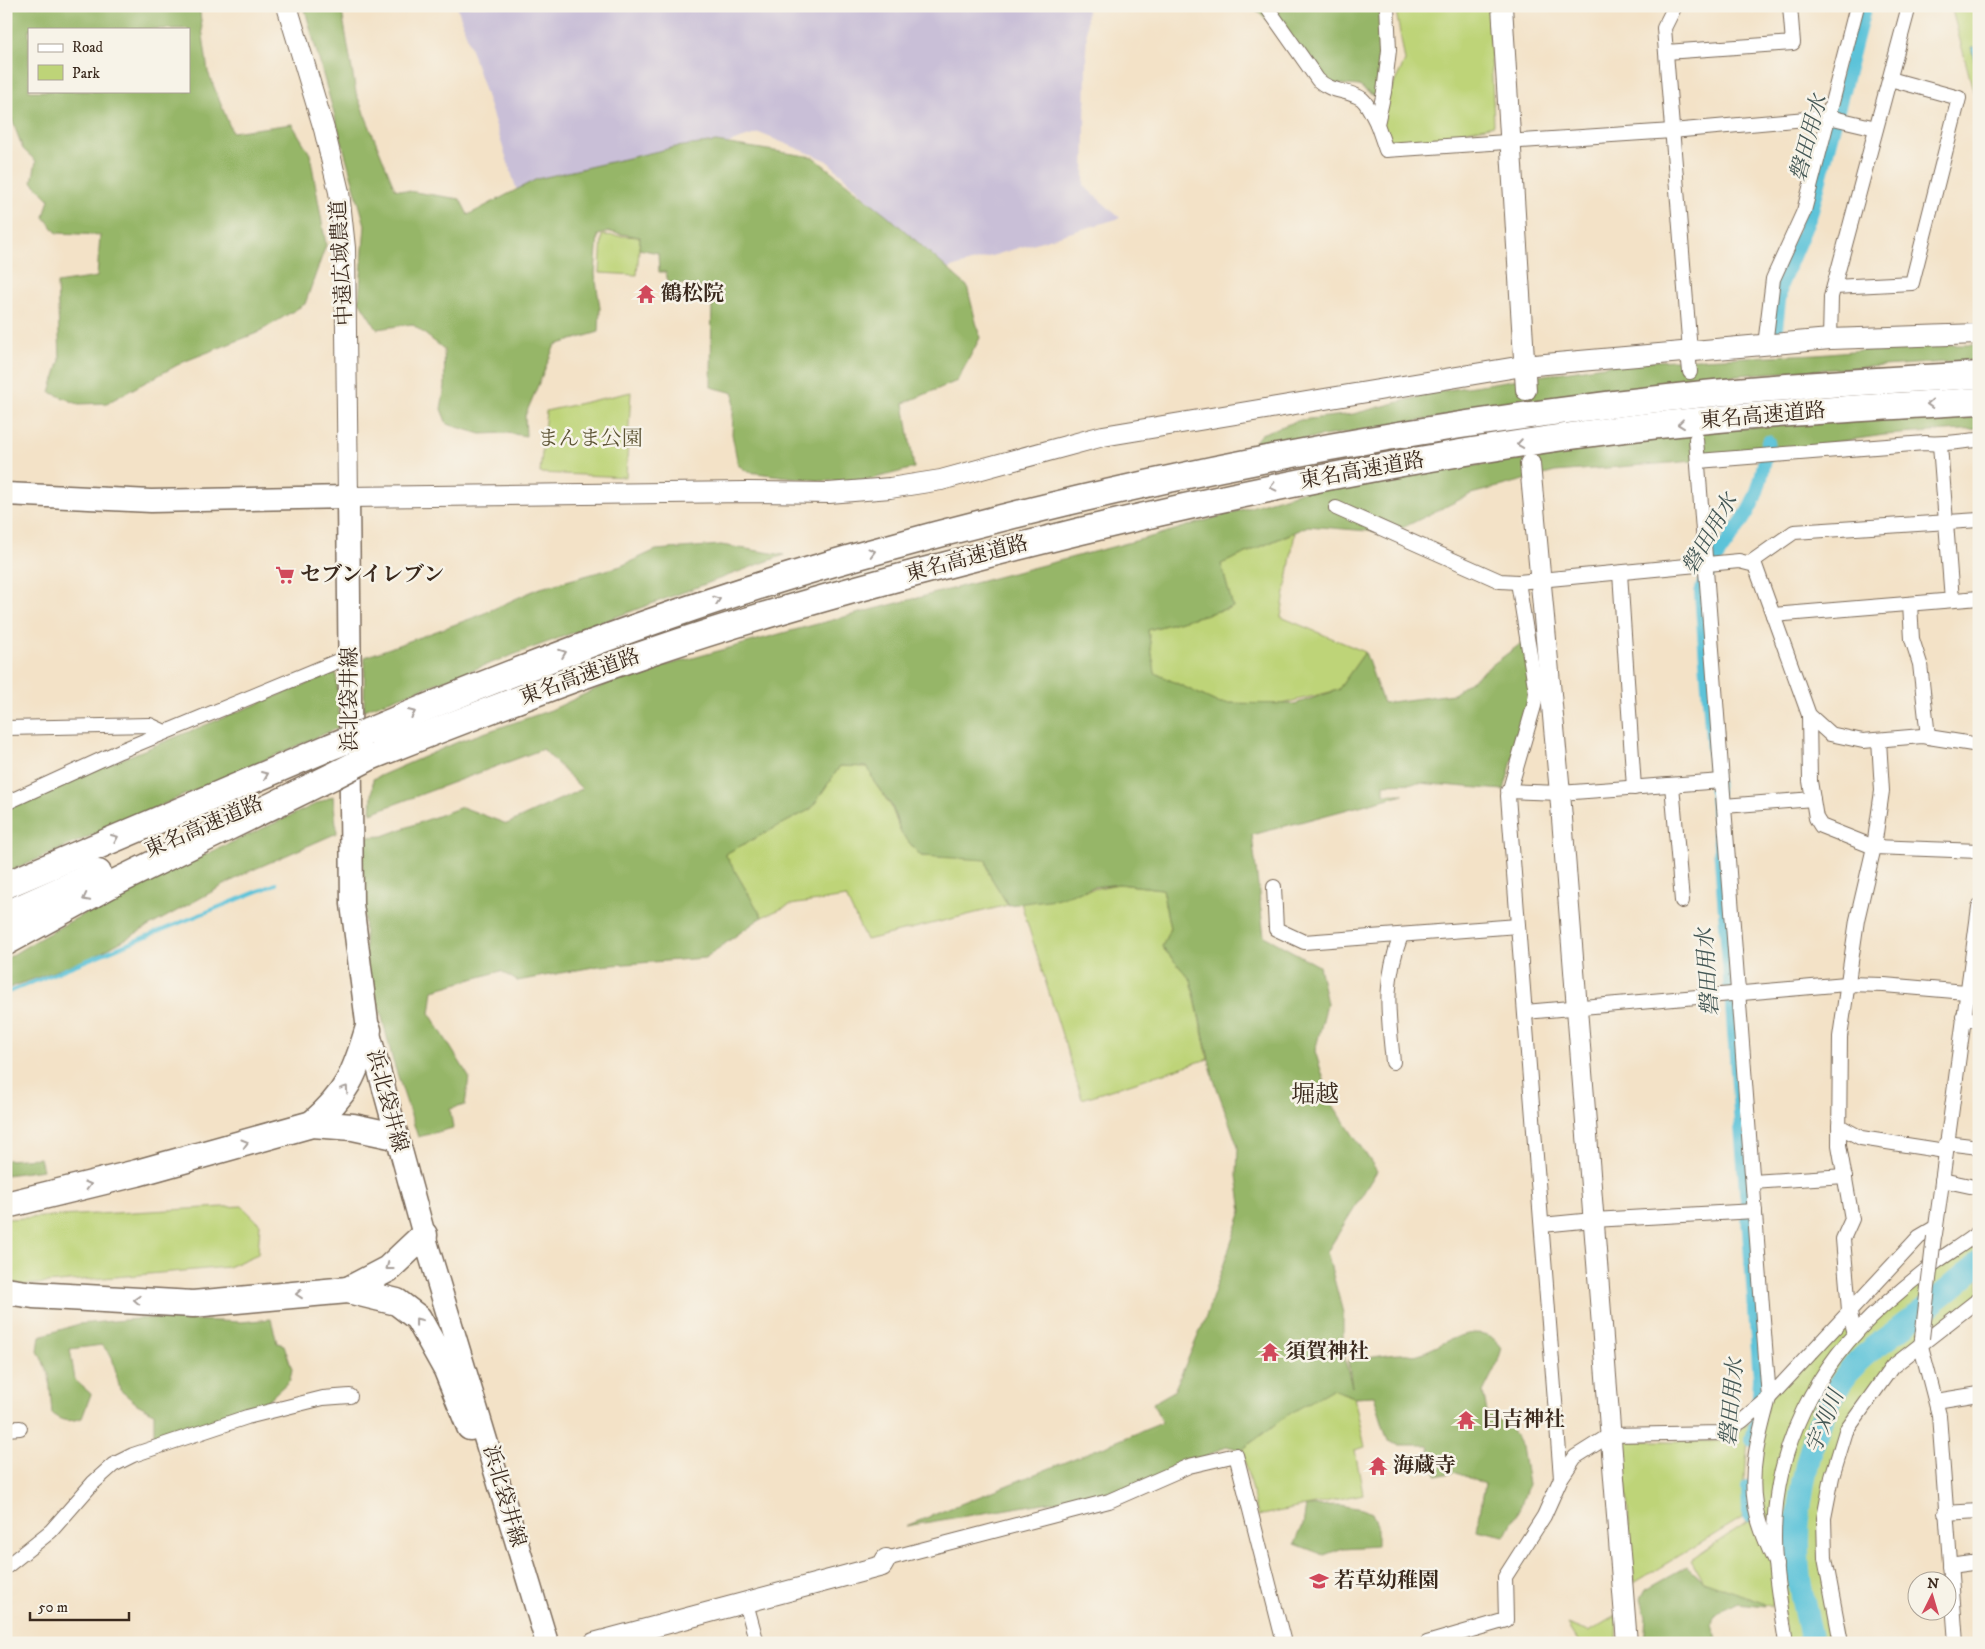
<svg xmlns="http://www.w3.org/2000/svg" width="1985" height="1649" font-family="'IM FELL DW Pica','Noto Serif JP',serif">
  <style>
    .industrial { fill: #c9bfd7 }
    .green { fill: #bed478; stroke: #7c7f4b }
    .forest { fill: #96b668; stroke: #687043; fill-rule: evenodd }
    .water { fill: #5cc3d9; stroke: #4c767c }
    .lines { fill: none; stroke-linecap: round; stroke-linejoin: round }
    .stream { stroke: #5cc3d9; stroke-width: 4 }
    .canal { stroke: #5cc3d9; stroke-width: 14 }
    .river { stroke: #5cc3d9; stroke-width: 24 }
    .street-casing { stroke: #7b6a59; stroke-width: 16 }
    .secondary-casing { stroke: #7b6a59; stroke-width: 22 }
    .primary-casing { stroke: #7b6a59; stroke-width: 25 }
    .highway-casing { stroke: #7b6a59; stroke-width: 29 }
    .street { stroke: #fff; stroke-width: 14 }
    .secondary { stroke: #fff; stroke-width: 20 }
    .primary { stroke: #fff; stroke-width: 22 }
    .highway { stroke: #fff; stroke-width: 26 }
    .street-bridge-casing { stroke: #7b6a59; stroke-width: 16; stroke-linecap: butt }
    .highway-bridge-casing { stroke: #7b6a59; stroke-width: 29; stroke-linecap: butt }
    .street-bridge { stroke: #fff; stroke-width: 14 }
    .highway-bridge { stroke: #fff; stroke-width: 26 }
    .oneway { stroke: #a79f9a }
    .labels { text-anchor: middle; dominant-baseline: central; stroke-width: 5; stroke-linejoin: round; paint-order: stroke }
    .street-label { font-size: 21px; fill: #3b2a1e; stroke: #f7f3e8 }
    .poi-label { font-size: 21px; font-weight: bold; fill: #3b2a1e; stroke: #f7f3e8; text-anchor: start }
    .park-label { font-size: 21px; fill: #5c5434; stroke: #f7f3e8 }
    .water-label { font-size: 22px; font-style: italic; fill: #455856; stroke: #f7f3e8 }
    .quarter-label { font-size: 24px; fill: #3b2a1e; stroke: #f7f3e8 }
  </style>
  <rect width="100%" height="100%" fill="#f7f3e8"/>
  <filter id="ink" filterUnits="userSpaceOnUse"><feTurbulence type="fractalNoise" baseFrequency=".02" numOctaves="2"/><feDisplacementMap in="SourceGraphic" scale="10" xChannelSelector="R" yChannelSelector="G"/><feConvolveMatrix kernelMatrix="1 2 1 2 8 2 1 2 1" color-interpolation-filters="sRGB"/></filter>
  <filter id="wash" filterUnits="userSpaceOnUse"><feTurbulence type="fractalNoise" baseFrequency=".0096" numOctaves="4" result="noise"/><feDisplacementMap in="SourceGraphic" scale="20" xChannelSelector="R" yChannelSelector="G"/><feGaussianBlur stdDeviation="1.12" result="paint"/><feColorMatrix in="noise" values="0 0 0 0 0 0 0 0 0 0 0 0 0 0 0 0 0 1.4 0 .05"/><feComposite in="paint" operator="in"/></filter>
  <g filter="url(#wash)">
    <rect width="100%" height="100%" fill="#f3e2c7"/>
    <polygon class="industrial" points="457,6 1087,6 1084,186 1120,218 944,270 826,160 759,133 523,209"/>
    <g class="green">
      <polygon points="1395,6 1489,6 1494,125 1386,150 1380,112 1405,61"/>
      <polygon points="1951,6 1979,6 1979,113"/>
      <polygon points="602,235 640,237 637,275 600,273"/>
      <polygon points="631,392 626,477 540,473 546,411"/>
      <polygon points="1295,532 1281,617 1365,652 1338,690 1281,704 1218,703 1155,673 1148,630 1233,607 1221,564"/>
      <polygon points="840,766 868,767 874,782 891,806 901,833 921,856 986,859 989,874 1008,905 866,940 846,897 790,905 762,917 725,854 811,809"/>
      <polygon points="1119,884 1162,889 1170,928 1162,947 1191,980 1208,1059 1082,1099 1021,903"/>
      <polygon points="242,1206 260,1224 258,1254 228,1267 24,1285 6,1281 6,1219"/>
      <polygon points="1979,1233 1979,1298 1892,1367 1832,1465 1820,1529 1840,1643 1787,1643 1775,1551 1756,1511 1756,1452 1769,1398 1851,1317 1855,1334 1843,1348"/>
      <polygon points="1332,1389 1354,1397 1365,1447 1355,1450 1363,1494 1258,1516 1242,1450 1248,1436"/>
      <polygon points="1749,1423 1742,1518 1634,1583 1622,1441 1721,1441"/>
      <polygon points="1753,1518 1776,1571 1773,1607 1703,1581 1691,1560"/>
      <polygon points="1618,1615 1617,1643 1580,1643 1568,1624 1589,1632"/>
    </g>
    <g class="forest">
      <path d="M6,6h193l9,66 24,60 60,-8 18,30 16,91 -21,59 -48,29 -74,29 -76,41 -29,1 -28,-12 10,-32 -3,-77 40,-6 3,-42 -43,-2 -13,-16 5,-18 -17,-17 4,-21 -13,-12 -17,-45zM29,29h160v62h-160z"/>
      <polygon points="304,6 341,6 356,93 395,189 460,199 468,215 537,179 676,147 716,142 813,157 887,215 967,286 980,338 957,381 904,403 914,468 868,480 823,481 748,472 738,465 732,434 734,393 711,387 712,289 668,282 666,272 659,272 658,253 639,249 640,237 609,232 598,235 595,274 600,308 599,332 555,345 525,416 526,436 507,433 481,434 447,424 441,409 445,386 444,349 412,324 377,329 359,301 365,225"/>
      <polygon points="1252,6 1378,6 1388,62 1382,102 1359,86 1322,83 1292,43"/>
      <polygon points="1920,345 1979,345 1979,360 1738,375 1485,410 1250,448 1261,434 1300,420 1353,414 1441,391 1629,362 1817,354"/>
      <path d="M1979,409v20l-95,6 -164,24 -165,13 -84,22 -79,39 -84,-7 -87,38 12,43 -85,23 7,43 63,30 76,1 44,-14 27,-38 18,51 70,-9 74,-55 7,40 -30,111 -86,-7 -34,1v10h20l-152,41 12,101 55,30 8,38 -12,47 16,51 46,69 -50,81 16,61v39l9,35 -4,-26c18,-2 37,-7 55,-7 5,-1 10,2 15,0 27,-8 61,-39 84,-6l-5,16 -14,28 4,20 22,14 13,21 6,38 -8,23 -15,28 -28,-6 8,-46 -28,-12 -21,4 -8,-31h-30l-10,-4 -14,-45 -20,1 -22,-8 -46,27 -44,34 -16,-4 -37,20 -44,20 -239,40 256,-103 -9,-20 21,-12 30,-69 38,-111 -5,-35 1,-29 -25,-70 -22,-97 -29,-33 8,-19 -8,-39 -43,-5 -25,3 -39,12 -47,6 -19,-31 -3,-14 -65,-4 -20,-23 -9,-27 -18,-24 -6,-15 -28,-1 -29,43 -86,45 37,63 -57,41 -106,8 -82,15 -16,-10 -68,19 -3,24 39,63 -4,28 -15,4 3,19 -35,9 -25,-76 -13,-52 -14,-41 -4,-118 5,-13 16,-1 79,-29 45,17 75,-35 -39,-40 -172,64 2,-34 87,-38 91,-31 66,-31 166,-46 375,-98 146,-44 404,-60z"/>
      <polygon points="721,545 784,555 364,710 365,657 478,616 537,589 621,566 656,550"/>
      <polygon points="336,672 340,727 6,873 6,806"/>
      <path d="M333,796l4,37 -89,39 -157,86 -85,31v-30c103,-65 217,-111 327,-163z"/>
      <polygon points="40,1158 43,1170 6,1175 6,1160"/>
      <path d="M148,1318l94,4 29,-3 6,24 7,2 8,24 -2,11 -26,24 -110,35v-26l-17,-9 -17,-14 -8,-33 -10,-12 -32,4 5,31 16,14 -9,24c-13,4 -19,4 -30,-4l-3,-39 -11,-24 2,-15 39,-12z"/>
      <polygon points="1340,1505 1362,1509 1372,1513 1377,1525 1377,1546 1343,1548 1324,1555 1295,1544 1303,1525 1306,1506"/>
      <polygon points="1687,1566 1703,1581 1763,1602 1766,1606 1739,1603 1715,1614 1713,1624 1718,1643 1644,1643 1646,1616 1641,1598 1646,1589"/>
    </g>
    <polygon class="water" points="1971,47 1979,47 1979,78"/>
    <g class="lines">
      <polyline class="stream" points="6,993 276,884"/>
      <g class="canal">
        <polyline points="1775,336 1781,285 1811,214 1865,6"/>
        <path d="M1752,1439l6,-26 2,-35 -59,-785c7,-33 35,-57 50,-87 10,-20 13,-42 17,-64"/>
        <polyline points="1748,1487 1749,1515"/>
      </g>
      <path class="river" d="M1812,1643c-4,-21 -10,-42 -13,-64 -8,-67 10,-167 59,-218 13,-13 30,-23 45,-35 26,-20 51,-40 76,-63"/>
    </g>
  </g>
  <g filter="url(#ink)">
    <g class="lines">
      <g class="street-casing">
        <g id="street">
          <path d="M1266,6l52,74c14,13 30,9 44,19 6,5 11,17 15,25"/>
          <polyline points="1387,6 1389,50 1384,92 1377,124 1386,150 1672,131 1829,117 1876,128"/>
          <polyline points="1675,6 1664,28 1690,351"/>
          <polyline points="1666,52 1793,43 1790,6"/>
          <polyline points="1834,287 1912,283 1959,98 1890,79"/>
          <polyline points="1830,339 1831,297 1909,6"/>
          <polyline points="1765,345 1773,279 1804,211 1857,6"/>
          <polyline points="1688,351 1690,372"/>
          <path d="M1696,439l73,959c-9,34 -20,70 -14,106 3,21 13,42 21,61"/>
          <polyline points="1940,445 1952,600"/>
          <path d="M1698,461l227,-18c18,2 35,-2 54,-3"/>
          <polyline points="1336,508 1500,581 1518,582 1739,561 1755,565 1809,715 1830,734 1863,741 1922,736 1979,745"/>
          <polyline points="1750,563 1794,532 1979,520"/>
          <polyline points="1620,573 1634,788"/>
          <polyline points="1518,582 1536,692 1534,706 1508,796 1561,1478"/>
          <polyline points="1910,604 1912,639 1920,664 1928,737"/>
          <polyline points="1773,615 1979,598"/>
          <polyline points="1809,715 1810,781 1816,818 1821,826 1874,847 1979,851"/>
          <polyline points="6,728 150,725 165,732"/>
          <polyline points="1672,785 1682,901"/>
          <polyline points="1508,791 1560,793 1722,781"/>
          <polyline points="6,803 120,751 350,656"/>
          <polyline points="1724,806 1813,799"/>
          <polyline points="1274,887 1276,929 1304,942 1518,926"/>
          <polyline points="1525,1012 1846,984 1884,985 1966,992"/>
          <polyline points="1963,1017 1979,1021"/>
          <path d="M1393,1062c-5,-51 -10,-78 8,-127"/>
          <polyline points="1839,1126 1861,1138 1945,1151"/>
          <polyline points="1946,1143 1979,1147"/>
          <polyline points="1942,1180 1979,1188"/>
          <polyline points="1753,1182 1845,1176"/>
          <polyline points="1542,1225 1593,1220 1755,1211"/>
          <polyline points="1935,1234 1979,907"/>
          <polyline points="1855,1334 1849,1310 1843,1239 1852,1219 1839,1145 1840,1037 1857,920 1874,847 1882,791 1879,740"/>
          <polyline points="1922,1339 1921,1346 1939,1415 1956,1643"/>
          <polyline points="1936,1401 1979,1394"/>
          <polyline points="6,1429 20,1428"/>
          <polyline points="1945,1513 1979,1511"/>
          <polyline points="886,1559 1109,1501 1189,1466 1236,1455 1284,1643"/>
          <polyline points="1950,1566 1979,1562"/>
          <polyline points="6,1567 51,1531 93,1483 113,1465 133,1455 247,1417 323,1398 350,1396"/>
          <polyline points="746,1603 757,1643"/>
          <polyline points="1427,1643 1506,1620 1505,1577 1544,1516 1561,1478 1575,1457 1610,1435 1722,1433 1742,1421 1769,1398 1919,1237 1936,1227"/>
          <path d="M1786,1643c-5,-35 -12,-70 -12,-105 0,-90 42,-173 109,-232 17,-15 35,-30 53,-44 14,-10 29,-19 43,-30"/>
          <polyline points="1841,1643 1825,1558 1824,1518 1832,1477 1846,1431 1892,1367 1979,1299"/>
        </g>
      </g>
      <g class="secondary-casing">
        <g id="secondary">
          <polyline points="287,6 324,129 339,192 345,248 348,497 747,492 829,493 890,488 941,480 1103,436 1523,366 1830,339 1979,334"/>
          <polyline points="1502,6 1526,390"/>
          <polyline points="1530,464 1560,793 1627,1643"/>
          <polyline points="594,1643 882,1566 886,1559"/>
        </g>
      </g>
      <g class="primary-casing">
        <polyline id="primary" points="6,494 151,501 348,497 352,904 368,1030 424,1235 547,1643"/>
      </g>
      <g class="highway-casing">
        <g id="highway">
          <path d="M367,732c162,-68 326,-130 495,-177 275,-77 557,-132 842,-161 92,-9 183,-14 275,-19"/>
          <path d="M370,757c93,-37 186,-73 280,-105 102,-35 207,-64 312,-91 198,-52 399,-95 602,-124 138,-20 276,-28 415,-36"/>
          <polyline points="6,885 330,747"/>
          <polyline points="6,914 98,873"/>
          <polyline points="6,942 108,886 333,776"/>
          <path d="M312,1124c35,-30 43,-50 56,-94"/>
          <polyline points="6,1205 137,1173 312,1124 353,1127 395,1136"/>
          <polyline points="348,1290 388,1269 424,1235"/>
          <polyline points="6,1291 33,1295 193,1304 348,1290 397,1302 418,1318 447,1370 470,1427"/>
        </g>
      </g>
      <use href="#street" class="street"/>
      <use href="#secondary" class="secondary"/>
      <use href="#primary" class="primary"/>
      <use href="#highway" class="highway"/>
      <g class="street-bridge-casing">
        <polyline id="street-bridge" points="1922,1338 1934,1237"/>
      </g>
      <g class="highway-bridge-casing">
        <g id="highway-bridge">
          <polyline points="330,747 367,732"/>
          <polyline points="333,776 370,757"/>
        </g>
      </g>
      <use href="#street-bridge" class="street-bridge"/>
      <use href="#highway-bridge" class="highway-bridge"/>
    </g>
    <defs><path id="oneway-chevron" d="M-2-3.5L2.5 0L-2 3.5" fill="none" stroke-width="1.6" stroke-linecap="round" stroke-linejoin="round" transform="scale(1.25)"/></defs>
    <g class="oneway">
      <use href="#oneway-chevron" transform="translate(1930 404) rotate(177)"/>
      <use href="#oneway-chevron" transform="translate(1681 424) rotate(173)"/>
      <use href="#oneway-chevron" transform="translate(1520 444) rotate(171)"/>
      <use href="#oneway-chevron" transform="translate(1273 487) rotate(167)"/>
      <use href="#oneway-chevron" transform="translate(872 552) rotate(-15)"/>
      <use href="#oneway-chevron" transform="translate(717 600) rotate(-19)"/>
      <use href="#oneway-chevron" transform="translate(563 653) rotate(-21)"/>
      <use href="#oneway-chevron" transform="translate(412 713) rotate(-23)"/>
      <use href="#oneway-chevron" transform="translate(265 775) rotate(-23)"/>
      <use href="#oneway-chevron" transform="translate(115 838) rotate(-23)"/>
      <use href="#oneway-chevron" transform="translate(86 898) rotate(153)"/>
      <use href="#oneway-chevron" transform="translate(345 1089) rotate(-56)"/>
      <use href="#oneway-chevron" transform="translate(245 1143) rotate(-16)"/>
      <use href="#oneway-chevron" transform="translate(88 1185) rotate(-14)"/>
      <use href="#oneway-chevron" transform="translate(389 1267) rotate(143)"/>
      <use href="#oneway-chevron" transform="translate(299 1294) rotate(175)"/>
      <use href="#oneway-chevron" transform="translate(137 1300) rotate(-177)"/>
      <use href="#oneway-chevron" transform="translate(418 1321) rotate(-128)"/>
    </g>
  </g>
  <defs>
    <g id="temple-bare" transform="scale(1.5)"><path d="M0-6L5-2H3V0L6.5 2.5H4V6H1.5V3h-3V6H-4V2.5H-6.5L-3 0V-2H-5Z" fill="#d1495b" stroke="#f7f3e8" stroke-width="2.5" paint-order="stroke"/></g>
    <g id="supermarket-bare" transform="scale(1.5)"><path d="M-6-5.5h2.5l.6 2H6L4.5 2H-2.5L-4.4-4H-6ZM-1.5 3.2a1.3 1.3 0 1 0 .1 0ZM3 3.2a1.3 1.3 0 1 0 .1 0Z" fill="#d1495b" stroke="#f7f3e8" stroke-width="2.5" paint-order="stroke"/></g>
    <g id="school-bare" transform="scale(1.5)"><path d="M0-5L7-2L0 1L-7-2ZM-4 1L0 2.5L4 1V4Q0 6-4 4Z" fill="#d1495b" stroke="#f7f3e8" stroke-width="2.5" paint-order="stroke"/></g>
  </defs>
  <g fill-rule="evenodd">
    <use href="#temple-bare" x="646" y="294"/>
    <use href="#supermarket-bare" x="285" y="575"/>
    <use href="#temple-bare" x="1270" y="1352"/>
    <use href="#temple-bare" x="1466" y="1420"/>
    <use href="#temple-bare" x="1378" y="1466"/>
    <use href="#school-bare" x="1319" y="1581"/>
  </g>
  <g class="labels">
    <g class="street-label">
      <text transform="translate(342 263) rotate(-93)">中遠広域農道</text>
      <text transform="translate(1763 416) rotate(-5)">東名高速道路</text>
      <text transform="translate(1362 471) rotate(-10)">東名高速道路</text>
      <text transform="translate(967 559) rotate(-15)">東名高速道路</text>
      <text transform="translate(580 677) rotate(-20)">東名高速道路</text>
      <text transform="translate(350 699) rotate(-90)">浜北袋井線</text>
      <text transform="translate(204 827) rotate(-23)">東名高速道路</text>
      <text transform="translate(387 1101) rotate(75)">浜北袋井線</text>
      <text transform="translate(504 1496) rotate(74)">浜北袋井線</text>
    </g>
    <g class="poi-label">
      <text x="661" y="294">鶴松院</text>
      <text x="300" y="575">セブンイレブン</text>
      <text x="1285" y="1352">須賀神社</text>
      <text x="1481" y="1420">日吉神社</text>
      <text x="1393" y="1466">海蔵寺</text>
      <text x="1334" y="1581">若草幼稚園</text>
    </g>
    <g class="park-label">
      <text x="590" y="439">まんま公園</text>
    </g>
    <g class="water-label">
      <text transform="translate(1809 138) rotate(-75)">磐田用水</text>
      <text transform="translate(1710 534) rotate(-60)">磐田用水</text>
      <text transform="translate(1708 972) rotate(-94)">磐田用水</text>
      <text transform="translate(1732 1402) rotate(-85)">磐田用水</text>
      <text transform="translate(1825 1422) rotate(-68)">宇刈川</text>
    </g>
    <g class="quarter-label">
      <text x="1315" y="1095">堀越</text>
    </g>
  </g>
  <rect width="1985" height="1649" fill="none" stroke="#f7f3e8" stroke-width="25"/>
  <rect x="28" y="28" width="162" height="65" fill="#f7f3e8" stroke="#aca397"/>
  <rect x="38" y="44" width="25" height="8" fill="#ffffff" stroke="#aca397"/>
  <text x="72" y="52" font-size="15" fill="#3b2a1e">Road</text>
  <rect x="38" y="65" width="25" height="15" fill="#bed478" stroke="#aca397"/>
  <text x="72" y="78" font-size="15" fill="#3b2a1e">Park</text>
  <g transform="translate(1932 1596) rotate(5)"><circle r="24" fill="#f7f3e8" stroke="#aca397"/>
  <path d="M0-4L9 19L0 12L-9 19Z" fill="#d1495b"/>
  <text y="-8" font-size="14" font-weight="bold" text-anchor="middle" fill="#3b2a1e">N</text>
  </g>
  <path d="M30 1612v8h99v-8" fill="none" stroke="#3b2a1e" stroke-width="2.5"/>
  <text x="38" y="1612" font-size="15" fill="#3b2a1e" stroke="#f7f3e8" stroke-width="4" paint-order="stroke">50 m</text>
</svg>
